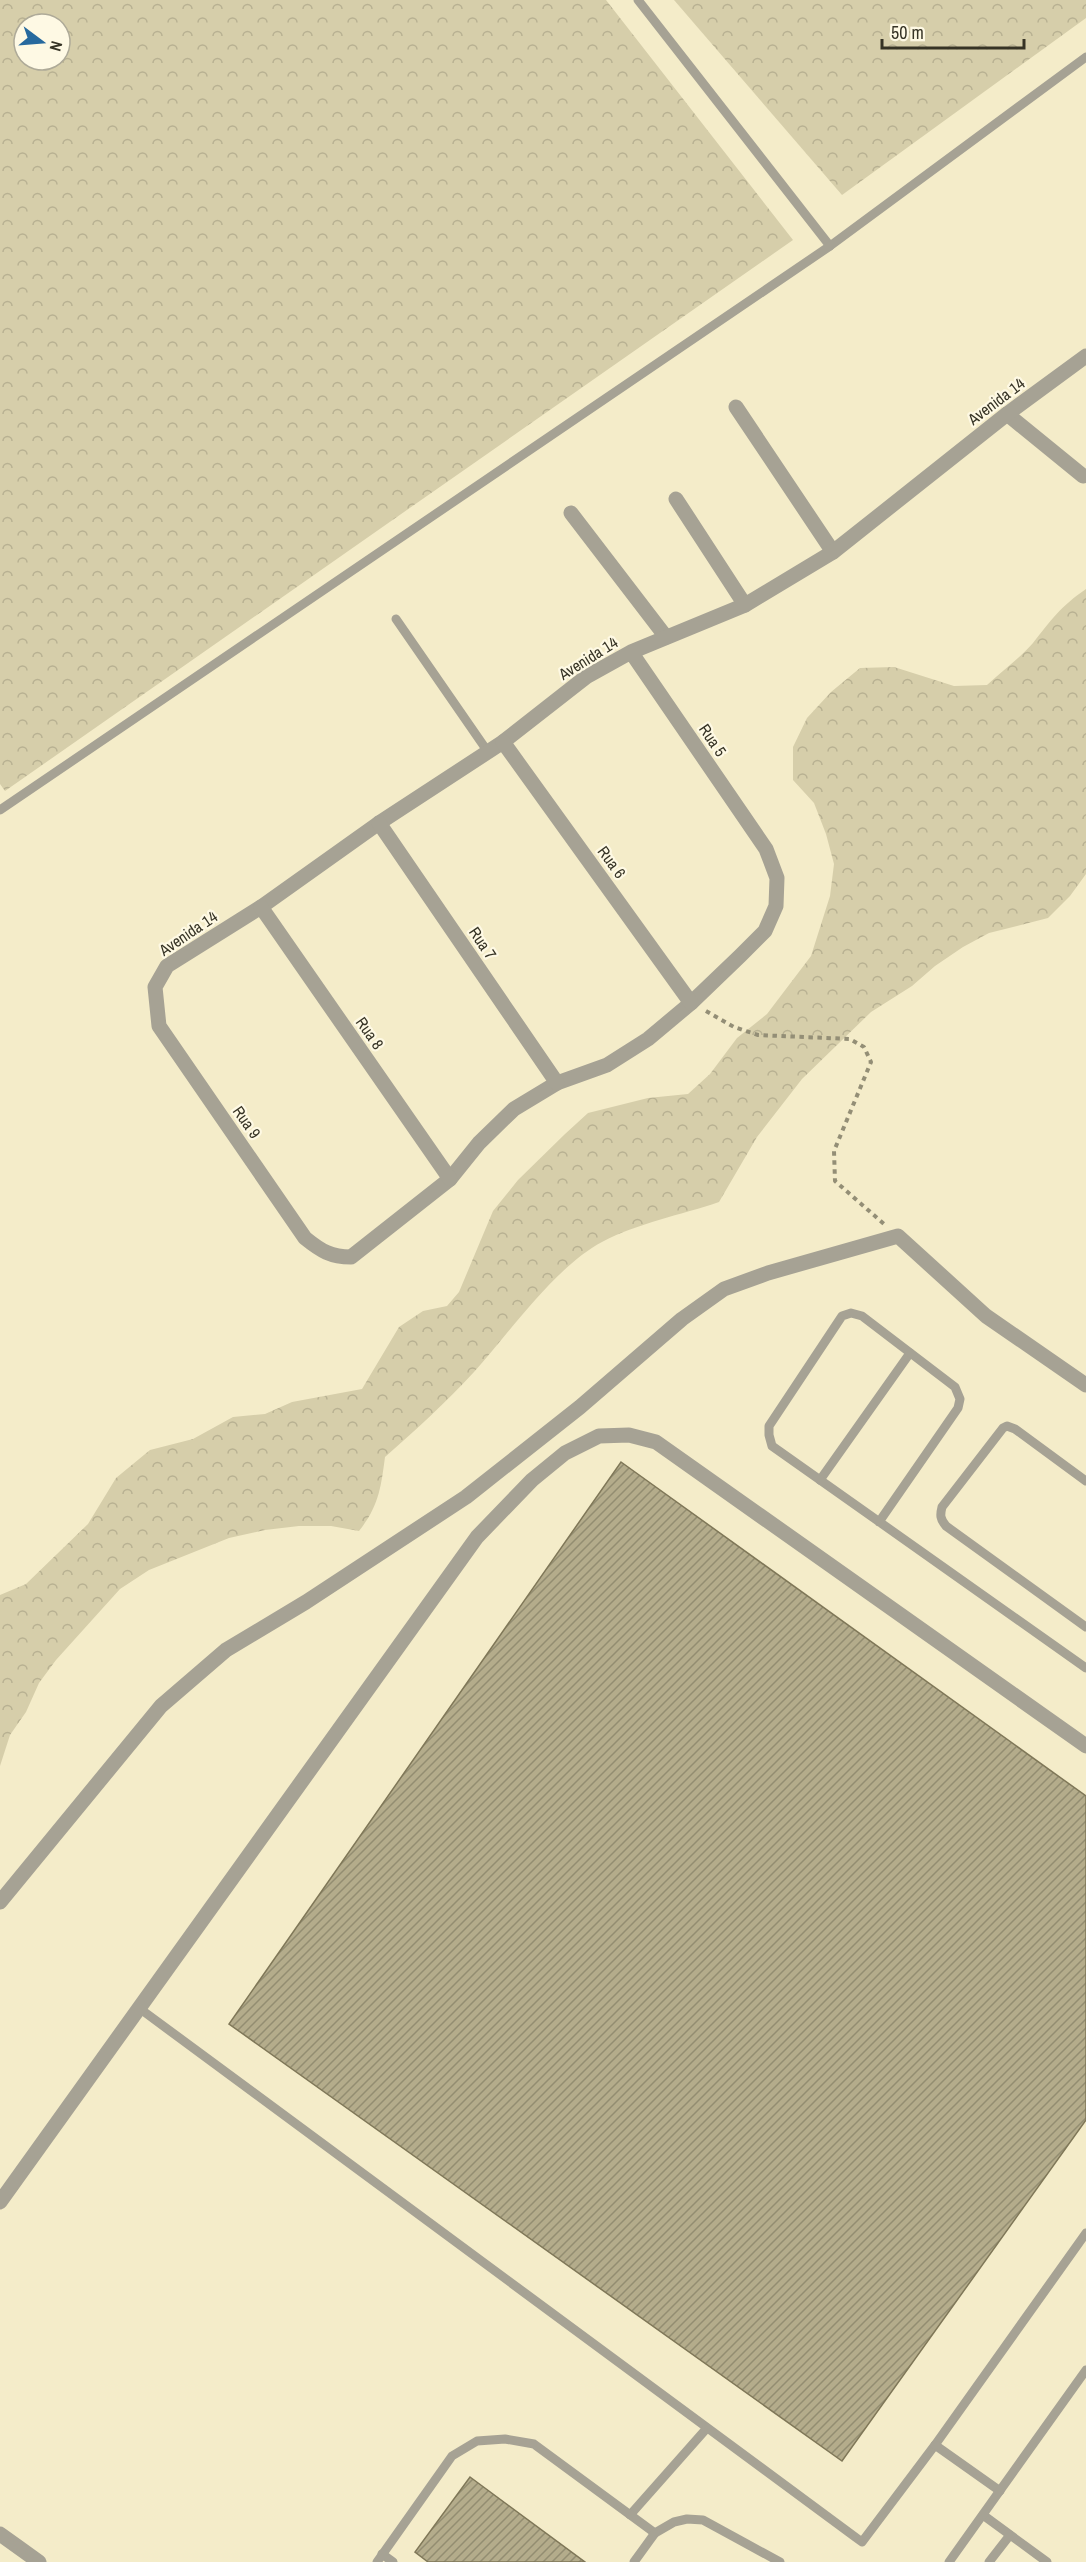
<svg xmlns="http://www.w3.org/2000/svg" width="1086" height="2562" font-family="'Archivo Narrow',sans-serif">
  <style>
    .forest { fill: url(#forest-crowns); fill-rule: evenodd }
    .building { fill: url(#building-hatch); stroke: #7f7758; stroke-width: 1.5 }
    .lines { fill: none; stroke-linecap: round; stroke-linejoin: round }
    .path { stroke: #938e76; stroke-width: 4; stroke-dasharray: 4.5 4.5; stroke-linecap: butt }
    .service { stroke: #a6a294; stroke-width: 9 }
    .minor { stroke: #a6a294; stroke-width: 15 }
    .labels { text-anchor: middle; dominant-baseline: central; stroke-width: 4.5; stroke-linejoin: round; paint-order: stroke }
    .street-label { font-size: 16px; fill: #363325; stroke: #fef9e4 }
  </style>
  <defs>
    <pattern id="forest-crowns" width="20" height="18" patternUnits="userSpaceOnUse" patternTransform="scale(1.5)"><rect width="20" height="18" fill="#d6ceaa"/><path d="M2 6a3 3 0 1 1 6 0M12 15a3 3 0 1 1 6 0" fill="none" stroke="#b8b192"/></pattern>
    <pattern id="building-hatch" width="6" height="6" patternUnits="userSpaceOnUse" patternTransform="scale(1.5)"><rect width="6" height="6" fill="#b4ac8b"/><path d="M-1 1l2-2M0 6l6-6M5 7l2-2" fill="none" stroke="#938d71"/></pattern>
  </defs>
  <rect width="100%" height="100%" fill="#f4ecc9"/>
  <g class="forest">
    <path d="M0,0h606l187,240 -788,551 -5,-7zM24,24h36v36h-36z"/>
    <polygon points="674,0 1086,0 1086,18 842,195"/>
    <path d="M1086,589v285l-16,22 -22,22 -59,15 -26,14 -28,19 -23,20 -41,26 -69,67 -45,58 -38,65c-38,13 -81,21 -117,40 -47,25 -92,90 -128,130 -28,30 -58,58 -89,85 -4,30 -6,49 -26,74l-28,-5h-32l-34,4 -36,8 -80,32 -29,19 -64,71 -17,23 -13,29 -16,23 -10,31v-171l26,-11 62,-60 28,-46 34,-28 43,-11 40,-22 32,-3 27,-12 70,-13 37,-62 24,-16 24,-5 12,-14 34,-81 25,-31 47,-46 23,-21 60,-15 40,-4 22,-20 27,-36 30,-24 44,-58 19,-60 4,-32 -8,-30 -12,-31 -21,-23v-33l14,-29 24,-26 29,-24 34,-1 60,19 33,-1c15,-14 33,-27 46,-42 18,-23 28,-37 53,-54z"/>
  </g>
  <g class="building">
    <polygon points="621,1462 1086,1796 1086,2120 842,2461 229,2024"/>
    <polygon points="470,2477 585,2562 428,2562 415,2552"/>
  </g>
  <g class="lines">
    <polyline class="path" points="706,1011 734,1027 758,1035 850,1039 864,1047 871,1062 834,1151 835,1181 884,1224"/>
    <g class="service">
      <polyline points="638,0 830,246"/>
      <polyline points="396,619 488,752"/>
      <polyline points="0,810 830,246 1086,57"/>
      <polyline points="820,1480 910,1353"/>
      <path d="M1086,1481l-71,-52 -8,-3 -4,2 -61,79c-2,8 -2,12 4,19l140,101"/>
      <polyline points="879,1522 958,1408 960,1399 955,1387 862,1316 851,1313 842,1316 769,1426 769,1435 772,1446 1086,1668"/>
      <polyline points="139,2008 862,2542 935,2445 1086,2233"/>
      <polyline points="935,2445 1000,2491"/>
      <polyline points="630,2515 707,2428"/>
      <polyline points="983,2515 1047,2562"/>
      <polyline points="382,2554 393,2562"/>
      <polyline points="377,2562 452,2456 477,2441 505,2439 534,2444 655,2533"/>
      <polyline points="634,2562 655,2533 674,2522 687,2519 703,2520 780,2562"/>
      <polyline points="949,2562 1086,2370"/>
      <polyline points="989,2562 1010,2535"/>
    </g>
    <g class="minor">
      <polyline points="736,407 833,552"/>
      <polyline points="1007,414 1083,476"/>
      <polyline points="676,499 745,605"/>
      <polyline points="571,513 666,637"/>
      <path d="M631,652l135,197 11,29 -1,28 -11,25 -25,25 -49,47 -43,36 -41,26 -50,18 -43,26 -35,34 -29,36 -99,78c-20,0 -30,-6 -46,-19l-146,-212 -4,-39 12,-21 94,-59 118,-84 124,-81 83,-65 45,-25 114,-47 88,-53 174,-138 79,-58"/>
      <polyline points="503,742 691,1003"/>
      <polyline points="379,823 557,1083"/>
      <polyline points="261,907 450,1179"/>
      <polyline points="0,1902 161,1706 226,1650 306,1602 466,1497 580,1407 682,1319 724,1289 768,1273 898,1236 986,1316 1086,1385"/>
      <polyline points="0,2202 477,1537 532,1480 565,1453 599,1436 629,1435 656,1442 1086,1746"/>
      <polyline points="0,2534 39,2562"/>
    </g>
  </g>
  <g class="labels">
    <g class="street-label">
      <text transform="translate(996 401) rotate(-37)">Avenida 14</text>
      <text transform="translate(588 658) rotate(-32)">Avenida 14</text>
      <text transform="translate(713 740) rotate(56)">Rua 5</text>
      <text transform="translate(612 862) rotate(54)">Rua 6</text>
      <text transform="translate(188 933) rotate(-34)">Avenida 14</text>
      <text transform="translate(483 943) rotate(56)">Rua 7</text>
      <text transform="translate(370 1033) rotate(55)">Rua 8</text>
      <text transform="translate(247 1122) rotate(55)">Rua 9</text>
    </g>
  </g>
  <g transform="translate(42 42) rotate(106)"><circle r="28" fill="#fef9e4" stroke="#aeaa98" stroke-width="1.5"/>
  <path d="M0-4.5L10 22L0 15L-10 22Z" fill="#26699e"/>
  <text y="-9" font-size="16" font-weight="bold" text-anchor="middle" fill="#363325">N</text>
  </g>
  <path d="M882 39v9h142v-9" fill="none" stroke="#363325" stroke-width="3"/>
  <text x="891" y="39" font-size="18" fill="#363325" stroke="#fef9e4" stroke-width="4.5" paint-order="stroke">50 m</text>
</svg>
